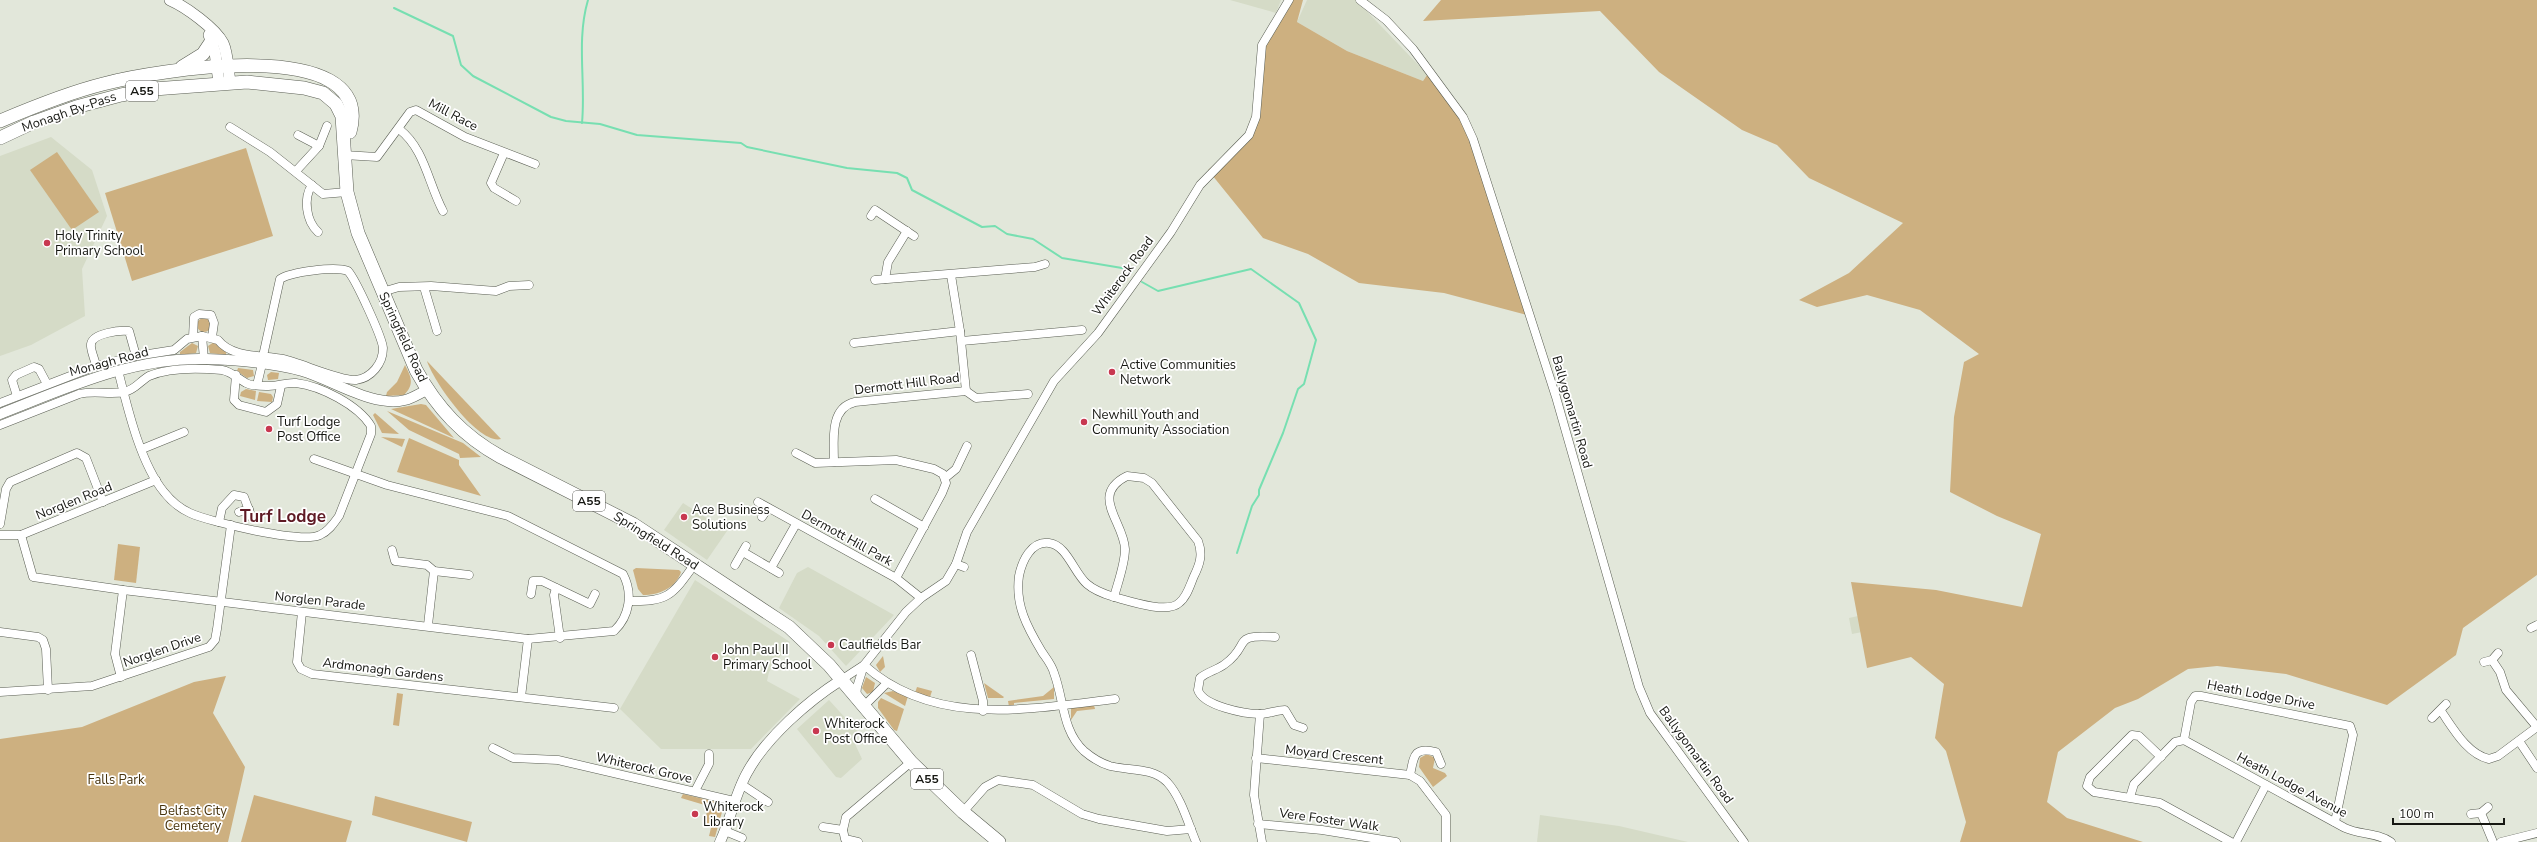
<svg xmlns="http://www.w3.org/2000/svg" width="2537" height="842" font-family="'Nunito Sans',sans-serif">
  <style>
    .built { fill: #d5dbc7 }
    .green { fill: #cdb080 }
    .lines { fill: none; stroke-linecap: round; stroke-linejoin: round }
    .stream { stroke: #77dfb1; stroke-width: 2 }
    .minor-casing { stroke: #5a5e53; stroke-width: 9 }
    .tertiary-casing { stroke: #5a5e53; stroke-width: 11 }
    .secondary-casing { stroke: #5a5e53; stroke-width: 12 }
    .trunk-casing { stroke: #5a5e53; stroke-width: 14 }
    .minor { stroke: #fff; stroke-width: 8 }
    .tertiary { stroke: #fff; stroke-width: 10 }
    .secondary { stroke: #fff; stroke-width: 11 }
    .trunk { stroke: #fff; stroke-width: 13 }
    .poi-dot { fill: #c83850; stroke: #fff; stroke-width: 1.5 }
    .labels { text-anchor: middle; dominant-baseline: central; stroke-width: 3.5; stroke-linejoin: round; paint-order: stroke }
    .shield { fill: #fff; stroke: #5c5d59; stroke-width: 1 }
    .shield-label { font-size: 12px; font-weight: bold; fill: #161712 }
    .street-label { font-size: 13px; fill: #161712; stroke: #fff }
    .poi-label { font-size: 13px; fill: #161712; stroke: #fff; text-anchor: start }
    .park-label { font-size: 13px; fill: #48340e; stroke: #fff }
    .district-label { font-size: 17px; font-weight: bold; fill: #5f1a24; stroke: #fff }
  </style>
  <rect width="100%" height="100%" fill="#e2e7da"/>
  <g class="built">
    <polygon points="1230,0 1281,0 1276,13"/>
    <polygon points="1307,0 1356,0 1427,74 1423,81 1347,51 1297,22"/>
    <polygon points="51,137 92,170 107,216 82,269 85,316 31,345 0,356 0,156"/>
    <polygon points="683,503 727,531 707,560 664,530"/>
    <polygon points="808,567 894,615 846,666 819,636 779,608 797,573"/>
    <polygon points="695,580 790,642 769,672 767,681 800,699 751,749 661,749 620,709"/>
    <polygon points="1858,616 1862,632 1852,634 1849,618"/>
    <polygon points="829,700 858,732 855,744 862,759 841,778 836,777 797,729"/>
    <polygon points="1540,815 1619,826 1688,842 1537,842"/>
  </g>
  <g class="green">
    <polygon points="1290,0 1303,0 1297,22 1347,51 1423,81 1429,72 1473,139 1531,316 1444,293 1359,283 1308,254 1263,238 1208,170 1249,135 1258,99 1262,45"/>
    <polygon points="1441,0 2537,0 2537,575 2463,628 2456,655 2387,705 2286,674 2217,666 2188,669 2138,699 2115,708 2058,752 2047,802 2067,818 2143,842 1960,842 1966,822 1946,751 1935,738 1944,684 1911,657 1867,668 1851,582 1936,590 2022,607 2041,534 1997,516 1950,492 1954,417 1964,362 1979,354 1920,310 1867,295 1817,307 1799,300 1849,273 1903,223 1809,178 1777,145 1742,130 1659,72 1600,11 1423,21"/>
    <polygon points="246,148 273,236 132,281 105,193"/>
    <polygon points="57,152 99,212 72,230 30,170"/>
    <circle cx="204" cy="325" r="7"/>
    <polygon points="214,342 226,352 226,355 210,353 208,346"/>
    <polygon points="192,343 198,346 196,353 180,355 180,352"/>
    <path d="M427,361l74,78c-23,6 -68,-58 -74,-78z"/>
    <path d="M405,365c6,12 10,19 -1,30l-18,1 1,-4 10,-10z"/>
    <polygon points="238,368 253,370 254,376 247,378 237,371"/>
    <polygon points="271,372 279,373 278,379 268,380 267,375"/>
    <polygon points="246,389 256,391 255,400 240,396 241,392"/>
    <polygon points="259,392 271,394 273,397 272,402 257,401"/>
    <polygon points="421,404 426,405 454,438 391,409"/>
    <polygon points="387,411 463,443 481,457 460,458 459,454 409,430"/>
    <polygon points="375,413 399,434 382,433 373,415"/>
    <polygon points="381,437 405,439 402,447"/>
    <polygon points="409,438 459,460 459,465 481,496 397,472"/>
    <polygon points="118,544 140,547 136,583 114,580"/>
    <path d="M636,568l43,2 2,2c-5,16 -22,23 -38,23l-5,-6 -5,-19z"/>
    <polygon points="883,656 885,667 880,672 876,665"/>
    <polygon points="226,676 213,713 245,767 228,842 0,842 0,739 82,727 194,682"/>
    <polygon points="866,677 875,683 873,692 867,694 862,688"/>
    <polygon points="984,683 1004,697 1003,698 988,698"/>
    <polygon points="917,687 932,691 930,697 915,693"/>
    <polygon points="1054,687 1054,699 1014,703 1014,706 1009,707 1008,701 1043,696"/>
    <polygon points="893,691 908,696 905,706 884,693"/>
    <polygon points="397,693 403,694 399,726 393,725"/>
    <polygon points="881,698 904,709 897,731 894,730 878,708 878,702"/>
    <polygon points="1094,705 1095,709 1077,711 1071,720 1071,708"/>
    <polygon points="1427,754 1435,758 1433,768 1445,773 1447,776 1433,787 1419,767 1420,758"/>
    <polygon points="683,794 717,802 722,805 722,812 715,837 709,836 711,828 704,826 708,806 681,798"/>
    <polygon points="254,795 352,821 346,842 241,842"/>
    <polygon points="375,796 472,822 467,842 372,815"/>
  </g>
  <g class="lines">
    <g class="stream">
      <polyline points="394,8 453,36 461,65 473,76 551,117 566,121 600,124 637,135 741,143 747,147 847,168 897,173 907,178 912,190 982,227 995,226 1007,234 1033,239 1062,258 1122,268 1132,272"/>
      <path d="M582,123c4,-42 -6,-82 6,-123"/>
      <polyline points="1142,282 1158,291 1251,269 1299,303 1316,340 1304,384 1298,389 1283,433 1259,490 1259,495 1252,506 1237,553"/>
    </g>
    <g class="minor-casing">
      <g id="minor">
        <polyline points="1360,0 1386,20 1413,49 1463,117 1473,139 1556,397 1639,687 1650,713 1744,842"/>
        <polyline points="230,127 270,152 323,194 347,192"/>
        <path d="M399,129c26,20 29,54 44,82"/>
        <polyline points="298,135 319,146"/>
        <polyline points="504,153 491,183 494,188 516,201"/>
        <polyline points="344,155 377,157 410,112 416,110 465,137 535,164"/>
        <polyline points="296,171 319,146 327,126"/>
        <path d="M312,185c-9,13 -6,36 6,47"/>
        <polyline points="871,216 875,210 914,236"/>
        <polyline points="885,279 888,262 907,231"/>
        <polyline points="875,280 1035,267 1045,264"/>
        <polyline points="424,287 437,331"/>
        <polyline points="382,292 399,287 431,286 496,291 509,286 529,285"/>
        <polyline points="202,336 204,359"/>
        <polyline points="193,337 194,317 199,314 211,315 214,323 212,337"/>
        <polyline points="962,341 1082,330"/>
        <polyline points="854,343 960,331"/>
        <path d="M96,366c-1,-7 -6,-16 -5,-22 2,-11 29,-14 38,-13l7,25"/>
        <polyline points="236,375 234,400 239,405 266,412 277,404 281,386"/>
        <polyline points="257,385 262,364"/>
        <polyline points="966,391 976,398 1028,394"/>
        <polyline points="17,396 12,380 16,375 34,367 39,369 47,384"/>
        <path d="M0,403l96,-37 40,-10 38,-6 13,-11 15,-3 16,4c14,18 43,15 65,19 18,4 57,22 73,21 15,-2 27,-16 27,-32 -1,-11 -27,-68 -35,-77 -13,-5 -57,1 -68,8l-17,77"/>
        <path d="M0,425l79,-31c16,-4 30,1 45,-2 11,-2 16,-11 25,-16 21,-9 51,-8 73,-6 10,2 15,8 24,13 5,3 14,3 20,3 11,1 20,-4 30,-3 25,3 62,22 75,43v8l-32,82c-5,7 -10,15 -19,19 -18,9 -110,-13 -130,-22 -11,-5 -19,-12 -26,-21 -24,-29 -37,-86 -46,-122"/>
        <polyline points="142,449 184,432"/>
        <polyline points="796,453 815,463 896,460 934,469 943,474 946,483 942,493 896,578"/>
        <path d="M834,462c0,-21 -5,-54 21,-60l111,-11 -6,-60 -9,-56"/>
        <path d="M1127,476l17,2 8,5 46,58c5,13 2,23 -4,35 -4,9 -7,21 -15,27 -12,11 -50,-2 -65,-6 4,-15 11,-33 11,-48 -1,-27 -36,-54 2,-73z"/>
        <polyline points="945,478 956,469 967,446"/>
        <polyline points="875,499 924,527"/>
        <polyline points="758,502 896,578 921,598"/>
        <polyline points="239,512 249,509"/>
        <polyline points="762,517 768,508"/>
        <polyline points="219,522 222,508 234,495 244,497 252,518"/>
        <polyline points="0,524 6,489 10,482 77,453 86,458 103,502"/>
        <polyline points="0,535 21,535 156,480"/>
        <path d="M21,535l12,42 90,13 405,49 86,-8c16,-15 19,-38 9,-57l-115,-58 -121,-31 -73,-26"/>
        <polyline points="392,550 395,561 427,565 434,571 469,575"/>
        <polyline points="743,552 779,573"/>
        <polyline points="956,564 964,567"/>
        <polyline points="735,565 746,546"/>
        <polyline points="771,568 796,524"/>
        <polyline points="556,588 554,595 560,638"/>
        <polyline points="531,594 533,581 542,581 590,604 595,594"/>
        <path d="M1114,597c-10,-3 -19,-6 -27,-13 -13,-11 -20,-39 -38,-41 -18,-2 -27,18 -30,33 -4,29 8,51 23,76 4,6 10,13 12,21 10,26 8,58 30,78 7,6 16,12 26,15 19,5 42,1 57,16 14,15 21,41 29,60"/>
        <path d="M629,601c38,1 43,-5 65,-36"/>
        <polyline points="302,612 297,662 301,669 312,674 614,708"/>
        <polyline points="428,625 434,571"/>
        <polyline points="2531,628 2537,625"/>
        <polyline points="0,632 38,637 43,640 46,649 48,690"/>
        <path d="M1275,637c-45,-3 -23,7 -50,27 -8,6 -18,8 -25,14l-2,12c5,16 47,24 62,24 8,0 17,-4 25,-4l9,15 9,3"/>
        <polyline points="971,655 983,701 983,711"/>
        <polyline points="2492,660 2500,672 2506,690 2537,727"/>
        <polyline points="2484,662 2492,660 2498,653"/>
        <polyline points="121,677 115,654 123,590"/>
        <polyline points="841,680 864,665 906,612 921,598 946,581 956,564 967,532 1054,381 1098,333 1171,232 1200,185 1249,135 1256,117 1262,45 1289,0"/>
        <polyline points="0,692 92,686 209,647 215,640 217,629 231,525"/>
        <polyline points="521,697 528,639"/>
        <path d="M856,698l1,-11 7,-22c70,63 165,44 251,34"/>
        <polyline points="863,707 887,683"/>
        <path d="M2441,711c12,17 26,43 48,48l9,-3 39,-29"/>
        <polyline points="1260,714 1254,795 1262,842"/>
        <polyline points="2432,718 2446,704"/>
        <path d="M2184,740l161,88c15,7 31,4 46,14"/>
        <polyline points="2519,741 2537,768"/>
        <polyline points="493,748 513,758 558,760 734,801"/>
        <polyline points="2161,757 2139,736 2132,735 2090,777 2087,786 2094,792 2160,803 2231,842"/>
        <polyline points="1256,758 1410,775 1420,781 1446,815 1446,842"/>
        <path d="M1410,775c4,-18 3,-29 26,-23l5,12"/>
        <polyline points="741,784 768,802"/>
        <polyline points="695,791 709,764 709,754"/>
        <polyline points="2130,797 2134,784 2175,742 2184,740 2191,702 2195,696 2201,696 2350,726 2353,735 2335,822"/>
        <polyline points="2488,807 2481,813 2493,842"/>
        <polyline points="963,812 985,787 998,780 1033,785 1082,814 1099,819 1167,831 1191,829"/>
        <polyline points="2471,814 2481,813"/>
        <polyline points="1258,824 1322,830 1396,842"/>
        <polyline points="823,827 843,830"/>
        <polyline points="725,831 742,838"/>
        <polyline points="858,842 845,839 843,830 846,817 911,762"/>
        <polyline points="2236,842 2266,785"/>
        <polyline points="2501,842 2537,833"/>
      </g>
    </g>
    <g class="tertiary-casing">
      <g id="tertiary">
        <path d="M0,414c67,-26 132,-57 206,-55 31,1 65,3 96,12 31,9 71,37 103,29 8,-2 15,-7 22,-10"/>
        <path d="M720,842c11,-23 15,-49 28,-71 19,-34 60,-70 93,-91"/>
      </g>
    </g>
    <g class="secondary-casing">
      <g id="secondary">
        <path d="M170,0c16,7 45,28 53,43 5,11 5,27 7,39"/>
        <polyline points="209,35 215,52 219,83"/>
      </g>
    </g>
    <g class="trunk-casing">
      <g id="trunk">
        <polyline points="182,67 203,54 211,42"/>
        <path d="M0,121c33,-14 67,-28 103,-37 48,-13 274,-52 247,48"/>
        <path d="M0,138l34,-16 42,-15 45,-12 33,-6 93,-7 57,6 19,5 13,11 6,12 5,76 11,41 58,137c21,38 47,66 85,87l132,67 156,103 40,38 82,97 52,50 36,30"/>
      </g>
    </g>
    <use href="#minor" class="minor"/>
    <use href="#tertiary" class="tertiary"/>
    <use href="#secondary" class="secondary"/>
    <use href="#trunk" class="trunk"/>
  </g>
  <g class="poi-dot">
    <circle cx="47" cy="243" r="4"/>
    <circle cx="1112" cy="372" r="4"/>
    <circle cx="1084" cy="422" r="4"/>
    <circle cx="269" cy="429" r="4"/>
    <circle cx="684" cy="517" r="4"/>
    <circle cx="831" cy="645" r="4"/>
    <circle cx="715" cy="657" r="4"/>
    <circle cx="816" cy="731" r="4"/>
    <circle cx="695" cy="814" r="4"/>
  </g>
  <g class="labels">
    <g class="shield">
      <rect x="126" y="81" width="32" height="20" rx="3"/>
      <rect x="573" y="491" width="32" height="20" rx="3"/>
      <rect x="911" y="769" width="32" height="20" rx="3"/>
    </g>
    <g class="shield-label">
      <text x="142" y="91">A55</text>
      <text x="589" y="501">A55</text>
      <text x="927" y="779">A55</text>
    </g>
    <g class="street-label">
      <text transform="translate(69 112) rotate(-19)">Monagh By-Pass</text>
      <text transform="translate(453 115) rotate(28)">Mill Race</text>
      <text transform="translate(1123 276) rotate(-54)">Whiterock Road</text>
      <text transform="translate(403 337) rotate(65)">Springfield Road</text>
      <text transform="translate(109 362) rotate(-15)">Monagh Road</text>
      <text transform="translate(907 384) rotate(-7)">Dermott Hill Road</text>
      <text transform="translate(1572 412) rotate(74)">Ballygomartin Road</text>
      <text transform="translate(74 501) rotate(-22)">Norglen Road</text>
      <text transform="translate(847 538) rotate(29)">Dermott Hill Park</text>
      <text transform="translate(656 541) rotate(32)">Springfield Road</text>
      <text transform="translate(320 601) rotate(6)">Norglen Parade</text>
      <text transform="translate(162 650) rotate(-19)">Norglen Drive</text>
      <text transform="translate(383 670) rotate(7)">Ardmonagh Gardens</text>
      <text transform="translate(2261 695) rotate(11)">Heath Lodge Drive</text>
      <text transform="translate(1334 755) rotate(6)">Moyard Crescent</text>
      <text transform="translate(1696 755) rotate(54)">Ballygomartin Road</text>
      <text transform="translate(644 768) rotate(13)">Whiterock Grove</text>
      <text transform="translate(2292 785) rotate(28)">Heath Lodge Avenue</text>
      <text transform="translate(1329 820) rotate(8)">Vere Foster Walk</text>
    </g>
    <g class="poi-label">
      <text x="55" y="236">Holy Trinity<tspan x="55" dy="15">Primary School</tspan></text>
      <text x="1120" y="365">Active Communities<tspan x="1120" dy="15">Network</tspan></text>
      <text x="1092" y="415">Newhill Youth and<tspan x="1092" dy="15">Community Association</tspan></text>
      <text x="277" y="422">Turf Lodge<tspan x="277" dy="15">Post Office</tspan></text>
      <text x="692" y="510">Ace Business<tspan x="692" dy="15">Solutions</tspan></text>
      <text x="839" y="645">Caulfields Bar</text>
      <text x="723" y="650">John Paul II<tspan x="723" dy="15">Primary School</tspan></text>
      <text x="824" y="724">Whiterock<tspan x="824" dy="15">Post Office</tspan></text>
      <text x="703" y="807">Whiterock<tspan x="703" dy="15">Library</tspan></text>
    </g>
    <g class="park-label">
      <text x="116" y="780">Falls Park</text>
      <text x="193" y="811">Belfast City<tspan x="193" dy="15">Cemetery</tspan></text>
    </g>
    <g class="district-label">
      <text x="283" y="516">Turf Lodge</text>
    </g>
  </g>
  <path d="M2393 818v6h111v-6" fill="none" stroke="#161712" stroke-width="2"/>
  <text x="2399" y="818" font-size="12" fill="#161712" stroke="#ffffff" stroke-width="3" paint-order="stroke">100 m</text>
</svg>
